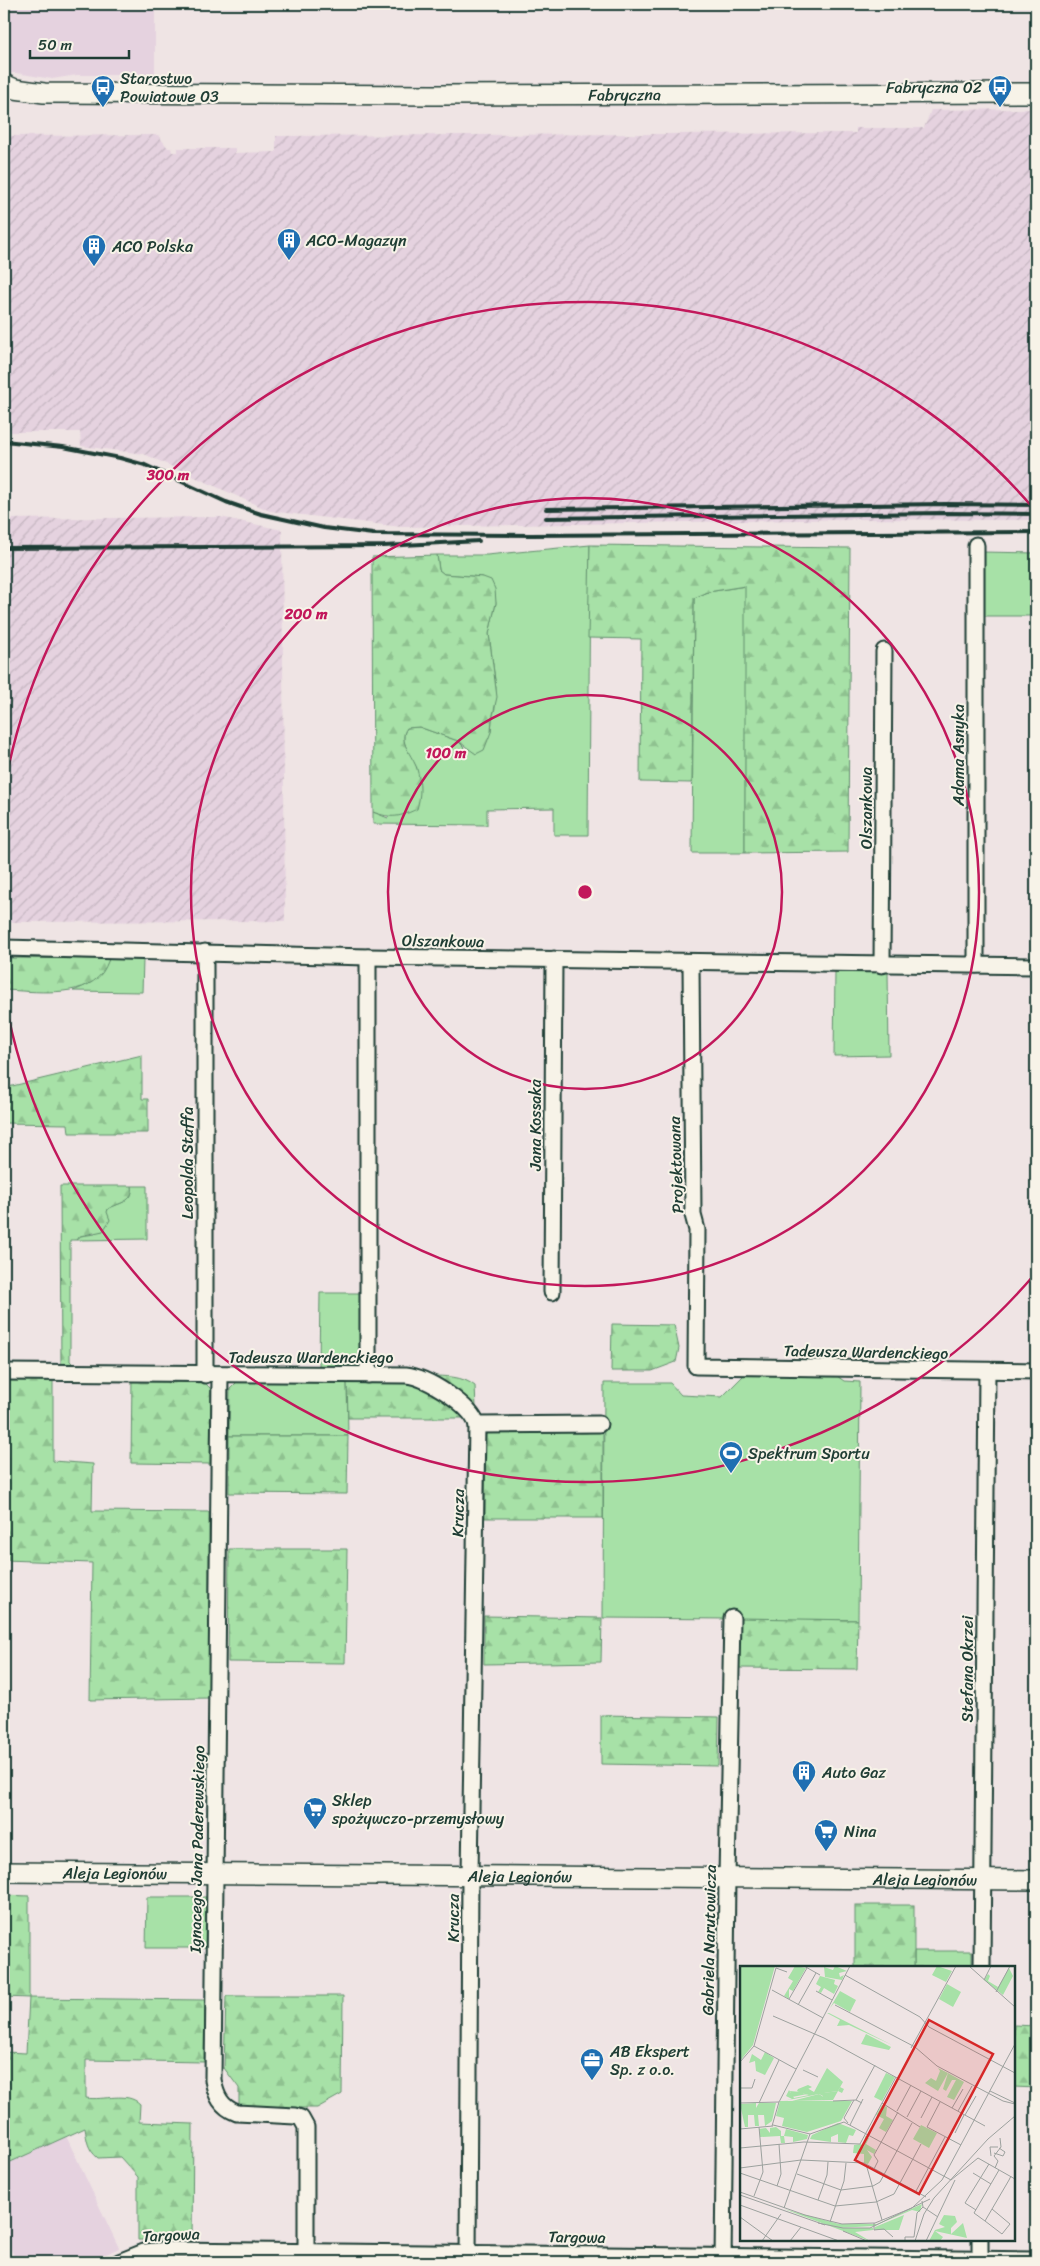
<svg xmlns="http://www.w3.org/2000/svg" width="1040" height="2266" font-family="Sriracha,sans-serif">
  <style>
    .built { fill: #e5d2df }
    .industrial { fill: url(#industrial-furrows) }
    .grass { fill: #a7e1a7; stroke: #638f6e }
    .forest { fill: url(#forest-firs); stroke: #638f6e }
    .lines { fill: none; stroke-linecap: round; stroke-linejoin: round }
    .minor-casing { stroke: #1f3d34; stroke-width: 19 }
    .tertiary-casing { stroke: #1f3d34; stroke-width: 22 }
    .minor { stroke: #f7f3e8; stroke-width: 15 }
    .tertiary { stroke: #f7f3e8; stroke-width: 19 }
    .rail { stroke: #1f3d34; stroke-width: 4 }
    .ring { fill: none; stroke: #c2185b; stroke-width: 2.5 }
    .labels { text-anchor: middle; dominant-baseline: central; stroke-width: 4; stroke-linejoin: round; paint-order: stroke }
    .poi-label { font-size: 16px; fill: #1f3d34; stroke: #f7f3e8; text-anchor: start }
    .street-label { font-size: 16px; fill: #1f3d34; stroke: #f7f3e8 }
    .inset-road { fill: none; stroke: #9ca19e; stroke-width: 1 }
    .view { fill: #d62828; fill-opacity: 0.15; stroke: #d62828; stroke-width: 2.5 }
    .inset-edge { fill: none; stroke: #1f3d34; stroke-width: 2.5 }
    .centre { fill: #c2185b; stroke: #f7f3e8; stroke-width: 2.5 }
    .ring-label { font-size: 15px; text-anchor: middle; font-weight: bold; fill: #c2185b; stroke: #f7f3e8; stroke-width: 4; stroke-linejoin: round; paint-order: stroke }
  </style>
  <defs>
    <pattern id="industrial-furrows" width="10" height="10" patternUnits="userSpaceOnUse" patternTransform="scale(1.25)"><rect width="10" height="10" fill="#e5d2df"/><path d="M-1 1l2-2M0 10L10 0M9 11l2-2" fill="none" stroke="#c4b5c0"/></pattern>
    <pattern id="forest-firs" width="22" height="20" patternUnits="userSpaceOnUse" patternTransform="scale(1.25)"><rect width="22" height="20" fill="#a7e1a7"/><path d="M5 1l3.5 6h-7zM16 11l3.5 6h-7z" fill="#8fc290"/></pattern>
  </defs>
  <rect width="100%" height="100%" fill="#efe4e4"/>
  <filter id="ink" filterUnits="userSpaceOnUse"><feTurbulence type="fractalNoise" baseFrequency=".02" numOctaves="2"/><feDisplacementMap in="SourceGraphic" scale="10" xChannelSelector="R" yChannelSelector="G"/><feConvolveMatrix kernelMatrix="1 2 1 2 8 2 1 2 1" color-interpolation-filters="sRGB"/></filter>
  <g filter="url(#ink)">
    <g class="built">
      <polygon points="4,4 155,4 155,75 77,75 52,79 16,73 12,73 11,75 4,73"/>
      <polygon points="66,2136 119,2248 89,2262 17,2262 4,2235 4,2165"/>
    </g>
    <g class="industrial">
      <polygon points="1036,109 1036,520 851,519 401,527 270,511 144,454 81,446 80,432 4,432 4,136 158,135 168,148 171,148 172,152 178,152 178,148 235,148 235,153 276,152 276,136 856,133 856,128 924,128 931,110"/>
      <polygon points="220,517 282,530 285,921 4,922 4,519"/>
    </g>
    <g class="grass">
      <path d="M590,545l-2,290h-34v-27l-67,1v16l-114,-1v-12l15,6 29,-50c-6,-11 -19,-28 -10,-40l12,-1 39,14 9,9 24,-18 1,-13 3,-11 1,-20 -7,-54 7,-31 -13,-26 -39,-3 -5,-4 -2,-15h50z"/>
      <polygon points="981,552 1036,553 1036,616 982,616"/>
      <polygon points="746,586 745,853 692,853 694,598 708,592"/>
      <path d="M109,959l34,1 -1,32 -69,-1c20,-8 26,-12 36,-32z"/>
      <polygon points="835,971 888,972 889,1055 834,1056"/>
      <path d="M132,1186h15v53l-70,1 3,-4 15,-2 13,-25c11,-7 26,-6 24,-23z"/>
      <polygon points="320,1293 365,1293 365,1367 319,1367"/>
      <polygon points="746,1373 834,1374 844,1381 860,1382 858,1620 603,1618 604,1383 670,1383 681,1395 722,1397"/>
      <polygon points="240,1379 347,1380 348,1436 229,1436 230,1389"/>
      <polygon points="147,1897 206,1897 205,1948 146,1948"/>
      <rect x="914" y="1951" width="58" height="16"/>
    </g>
    <g class="forest">
      <polygon points="590,545 850,548 848,852 745,853 745,586 708,592 694,598 692,783 640,782 641,639 588,638"/>
      <path d="M437,555l2,15 5,4 39,3 8,3 4,9 1,14 -7,31 8,63 -5,22 -1,13 -7,18 -8,4 -18,-13 -39,-14 -12,1c-10,13 6,28 10,41 4,14 4,26 0,40 -17,8 -25,10 -44,3l-1,-255z"/>
      <path d="M4,958l105,1c-2,5 -4,10 -7,14 -19,26 -70,18 -98,17z"/>
      <polygon points="142,1055 142,1099 148,1099 148,1133 69,1133 68,1124 4,1123 4,1088"/>
      <path d="M60,1186h72c2,17 -13,16 -24,23l-1,3 3,8 -7,11 -23,5 -3,4h-7v121l4,4 -13,1z"/>
      <polygon points="612,1324 674,1325 679,1348 676,1362 652,1371 611,1371"/>
      <path d="M430,1376c15,0 33,0 45,10l1,21z"/>
      <polygon points="4,1377 53,1377 53,1461 93,1464 92,1511 209,1512 209,1698 90,1700 92,1563 4,1560"/>
      <polygon points="132,1378 201,1379 211,1389 210,1464 131,1463"/>
      <polygon points="347,1380 415,1381 451,1401 465,1418 348,1418"/>
      <polygon points="603,1429 603,1518 485,1518 486,1431"/>
      <polygon points="229,1436 348,1436 347,1494 229,1493"/>
      <polygon points="229,1549 347,1549 345,1663 228,1662"/>
      <polygon points="484,1616 602,1618 601,1662 484,1664"/>
      <polygon points="740,1618 858,1620 857,1669 739,1668"/>
      <polygon points="601,1715 719,1717 718,1766 601,1764"/>
      <path d="M4,1895l25,1v102l176,2 -1,62 -118,-2v38c18,3 41,-7 54,6l-1,18 54,2 -1,116h-54v-63l-18,-20 -22,1c-11,-9 -11,-18 -13,-30l-81,37v-113l22,1 3,-55 -25,-1z"/>
      <rect x="855" y="1905" width="59" height="62"/>
      <polygon points="226,1996 343,1996 342,2094 317,2108 239,2108 239,2088 224,2068"/>
      <polygon points="1014,2025 1036,2026 1036,2088 1014,2087"/>
    </g>
    <g class="lines">
      <g class="minor-casing">
        <g id="minor">
          <polyline points="4,948 368,957 1036,966"/>
          <polyline points="691,963 693,1215 697,1230 696,1366 1036,1371"/>
          <polyline points="882,965 884,651"/>
          <polyline points="976,965 976,545"/>
          <polyline points="552,1292 554,959"/>
          <path d="M4,1372l402,3c21,2 65,30 71,50l122,-1"/>
          <polyline points="205,1375 205,952"/>
          <path d="M220,1375l-7,705c3,16 8,27 24,33l58,3 6,2 5,9v125"/>
          <polyline points="368,1375 368,957"/>
          <polyline points="982,1967 987,1371"/>
          <polyline points="980,2259 980,2240"/>
          <polyline points="119,2262 144,2252 168,2250 1036,2260"/>
          <polyline points="468,2262 470,1875 477,1425"/>
          <polyline points="723,2262 727,1877 732,1618"/>
        </g>
      </g>
      <g class="tertiary-casing">
        <g id="tertiary">
          <path id="s1" d="M4,84l11,5 29,4 390,2 602,-2"/>
          <path id="s2" d="M4,1872l1032,8"/>
        </g>
      </g>
      <use href="#minor" class="minor"/>
      <use href="#tertiary" class="tertiary"/>
      <g class="rail">
        <polyline points="4,441 63,447 120,458 145,465 226,502 261,514 324,528 373,534 530,535 1036,532"/>
        <polyline points="546,509 946,504 1036,505"/>
        <polyline points="546,518 945,513 1036,514"/>
        <polyline points="4,548 384,546 479,541"/>
      </g>
    </g>
  </g>
  <g class="ring">
    <circle cx="585" cy="892" r="197"/>
    <circle cx="585" cy="892" r="394"/>
    <path d="M1034 1275A590 590 0 0 1 4 994M4 790A590 590 0 0 1 1034 509"/>
  </g>
  <defs>
    <g id="bus-pin" transform="scale(1.25)"><path d="M0 17L-7.5 6A9.5 9.5 0 1 1 7.5 6Z" fill="#1f6fb2" stroke="#f7f3e8"/><path d="M-5-6H5V4H4V6H2V4H-2V6H-4V4H-5ZM-3.5-4V0h7V-4ZM-3.5 1.2v1.5H-2V1.2ZM2 1.2v1.5H3.5V1.2Z" fill="#fff"/></g>
    <g id="building-pin" transform="scale(1.25)"><path d="M0 17L-7.5 6A9.5 9.5 0 1 1 7.5 6Z" fill="#1f6fb2" stroke="#f7f3e8"/><path d="M-4-6H4V6H1V3H-1V6H-4ZM-2.5-4.3h1.7v1.8h-1.7ZM.8-4.3h1.7v1.8H.8ZM-2.5-1h1.7V.8h-1.7ZM.8-1h1.7V.8H.8Z" fill="#fff"/></g>
    <g id="stadium-pin" transform="scale(1.25)"><path d="M0 17L-7.5 6A9.5 9.5 0 1 1 7.5 6Z" fill="#1f6fb2" stroke="#f7f3e8"/><path d="M0-5a6.5 5 0 1 0 0 10a6.5 5 0 1 0 0-10ZM-3.5-1.8h7v3.6h-7Z" fill="#fff"/></g>
    <g id="supermarket-pin" transform="scale(1.25)"><path d="M0 17L-7.5 6A9.5 9.5 0 1 1 7.5 6Z" fill="#1f6fb2" stroke="#f7f3e8"/><path d="M-6-5.5h2.5l.6 2H6L4.5 2H-2.5L-4.4-4H-6ZM-1.5 3.2a1.3 1.3 0 1 0 .1 0ZM3 3.2a1.3 1.3 0 1 0 .1 0Z" fill="#fff"/></g>
    <g id="office-pin" transform="scale(1.25)"><path d="M0 17L-7.5 6A9.5 9.5 0 1 1 7.5 6Z" fill="#1f6fb2" stroke="#f7f3e8"/><path d="M-6-3h4V-5.5h4V-3h4V5H-6ZM-1-4.5V-3h2v-1.5ZM-6 0V1H6V0Z" fill="#fff"/></g>
  </defs>
  <g fill-rule="evenodd">
    <use href="#bus-pin" x="103" y="87"/>
    <use href="#bus-pin" x="1000" y="87"/>
    <use href="#building-pin" x="289" y="240"/>
    <use href="#building-pin" x="94" y="246"/>
    <use href="#stadium-pin" x="731" y="1453"/>
    <use href="#building-pin" x="804" y="1772"/>
    <use href="#supermarket-pin" x="315" y="1809"/>
    <use href="#supermarket-pin" x="826" y="1831"/>
    <use href="#office-pin" x="592" y="2060"/>
  </g>
  <g class="labels">
    <g class="poi-label">
      <text x="120" y="78">Starostwo<tspan x="120" dy="18">Powiatowe 03</tspan></text>
      <text x="982" y="87" text-anchor="end">Fabryczna 02</text>
      <text x="306" y="240">ACO-Magazyn</text>
      <text x="112" y="246">ACO Polska</text>
      <text x="748" y="1453">Spektrum Sportu</text>
      <text x="822" y="1772">Auto Gaz</text>
      <text x="332" y="1800">Sklep<tspan x="332" dy="18">spożywczo-przemysłowy</tspan></text>
      <text x="844" y="1831">Nina</text>
      <text x="610" y="2051">AB Ekspert<tspan x="610" dy="18">Sp. z o.o.</tspan></text>
    </g>
    <g class="street-label">
      <text stroke="none"><textPath href="#s1" startOffset="622">Fabryczna</textPath></text>
      <text transform="translate(958 755) rotate(-90)">Adama Asnyka</text>
      <text transform="translate(866 808) rotate(-90)">Olszankowa</text>
      <text transform="translate(443 941) rotate(1)">Olszankowa</text>
      <text transform="translate(535 1125) rotate(-90)">Jana Kossaka</text>
      <text transform="translate(187 1163) rotate(-90)">Leopolda Staffa</text>
      <text transform="translate(676 1165) rotate(-92)">Projektowana</text>
      <text transform="translate(866 1352) rotate(1)">Tadeusza Wardenckiego</text>
      <text x="311" y="1357">Tadeusza Wardenckiego</text>
      <text transform="translate(458 1513) rotate(-89)">Krucza</text>
      <text transform="translate(967 1669) rotate(-90)">Stefana Okrzei</text>
      <text transform="translate(197 1849) rotate(-89)">Ignacego Jana Paderewskiego</text>
      <text stroke="none"><textPath href="#s2" startOffset="111">Aleja Legionów</textPath></text>
      <text stroke="none"><textPath href="#s2" startOffset="516">Aleja Legionów</textPath></text>
      <text stroke="none"><textPath href="#s2" startOffset="921">Aleja Legionów</textPath></text>
      <text transform="translate(453 1918) rotate(-90)">Krucza</text>
      <text transform="translate(709 1940) rotate(-89)">Gabriela Narutowicza</text>
      <text transform="translate(171 2235) rotate(-3)">Targowa</text>
      <text transform="translate(577 2237) rotate(1)">Targowa</text>
    </g>
  </g>
  <g transform="translate(740 1966)">
    <rect width="275" height="275" fill="#efe4e4"/>
    <path d="M55,0l11,2 -13,23 -4,-2v10l-5,-3 9,-15 -5,-3zM197,0l15,5 -6,11 -14,-7zM269,2l4,8 -10,19 -19,-15 4,-6 2,2 -2,5 10,6zM80,10l15,4 -1,4 4,2 -4,8 -10,-6 -3,5 -3,-1 3,-5 -5,-3zM87,47h2l63,32 -43,-20 -12,1 3,-6zM25,86l9,6 -9,17 -9,-4 -1,-10 -6,2 3,-9 9,6zM87,102l16,14 -5,9 -14,2 9,7h-12l2,-4 -4,-2 -36,7 9,-2 -6,-3 3,-6 5,8 15,-3 -12,-3 10,-4 7,4zM198,102l10,5 -10,18 -13,-8 6,-5 5,3 4,-10zM181,159l16,8 -8,15 -16,-9zM182,238l-2,8 -8,-2 -38,16 -36,2h35v2l-18,2 15,9 -86,-32 55,15h38z" fill="#a7e1a7"/>
    <path d="M0,0h40h-5l-22,79 -13,16zM95,0l12,5 -8,2 1,4 4,-2 -2,5 -17,-3 -1,-10 9,3zM207,18l14,8 -8,15 -14,-8zM100,25l16,9 -6,12 -16,-9 -4,5zM126,68l25,13 -2,3 -28,-6zM146,107l9,4 -13,24 -8,-4zM208,107l16,9 -10,18 -7,-3 9,-17h-4l-6,11 -3,-2zM68,119l4,2 -10,5 2,2 19,-3 -31,6 -2,-6 11,1 -4,-1 1,-2zM100,121l4,2 -2,4 -4,-2 -5,9 -41,1 27,-7 6,4 -4,2 9,-1 -7,-6 15,-2zM16,137v5l3,-5h17l-4,18 -7,5 -1,-11h-6l1,11h-4l-1,-11h-6v12h-3l-5,-23zM142,139l5,2 -1,9 7,4 -7,12 -7,-4 5,-9 -8,-4zM98,157l18,7 -3,6 -4,-1 -3,8 -8,-1v-8l-7,3v5l-21,-3 2,-4zM36,161l5,4v5h3l2,-7 22,6 -1,4 -14,3v-5l-9,-1 1,7h-4l-1,-7 -20,1 -1,-8 7,-1 4,5v-5zM125,170l4,2 -3,6 10,6 -2,4 -7,-4 5,7 -4,7 -4,-1v-9l-11,-1 1,-8 7,-1 3,3zM204,249l11,1 2,6 -6,6v6l12,-11 4,15 -32,-7 8,6 -3,4h-11l6,-11 10,-3 -6,-3z" fill="#a7e1a7"/>
    <path d="M40,135h72l-11,20 -34,11 -25,-6 2,-8 -8,-2z" fill="#a7e1a7"/>
    <path d="M164,249l-5,15h-25l1,-3z" fill="#a7e1a7"/>
    <path class="inset-road" d="M64,0l16,9M229,0l46,41M105,9l75,42 9,10 86,46M244,14l7,-14M32,24l51,28M76,25l16,9M256,26l14,-26M49,33l18,-31M58,39l18,-32M95,39l80,42 22,19 66,35 12,3M33,50l51,22 161,88M14,80l42,23M171,82l45,-82M0,96l14,-16 22,-78 11,4M63,104l15,7M0,122h12l3,-9M250,125l25,12M116,134l19,-35M93,135l23,-1 6,3M200,136l-13,25 34,18M0,137l39,-1M19,137l20,-43M142,137l38,24M212,142l11,-19M157,145l14,-26M218,145l14,-25M225,149l11,-19M167,151l14,-26M181,152l11,-21M108,157l-4,-5 10,-18M33,159l37,9 34,-12 107,58 27,-22 37,21M110,159l13,-26M32,160l7,-24 71,-136M0,163l33,-3M215,167l9,-18M0,182l64,-6 56,2 36,-67M254,187l9,3 2,-4 -6,-4M251,190l-1,-9h8M126,198l16,56M0,202l61,-8 63,3 62,34M255,202l3,-7 -4,-5 7,-9 -1,-9M134,203l4,-8 -4,-6 24,-43M0,207l95,33 41,-4 18,-8 27,-50M233,207l18,11M57,208l44,16 32,-4 7,-4 32,-59M37,220l4,-12 -2,-30M176,225l29,-54M0,226l65,23 37,9 33,-1 37,-15 30,-28 73,-136M0,229l85,30M14,230l9,-24 -4,-45M78,234l9,-25 1,-13M0,239l99,36M183,241l15,10M44,242l26,-74M252,243l18,15 -8,10 -17,-13 24,-41 2,-4M236,244l-11,-7 24,-39M0,251l33,24M245,255l-11,-8 25,-43M90,256l14,-41 2,-18M78,257l25,5h27l60,-29M134,257v7l10,-1 9,8M103,265l24,10M22,275l19,-27M50,275l11,-14M165,275v-4h9l3,-24 6,-6 -1,-6M175,275l9,-27 10,-16 54,-59 27,-23M186,275l29,-61"/>
    <path class="view" d="M189,54l64,34 -74,140 -64,-34z"/>
    <rect width="275" height="275" class="inset-edge"/>
  </g>
  <circle cx="585" cy="892" r="8" class="centre"/>
  <g class="ring-label">
    <text x="168" y="480">300 m</text>
    <text x="306" y="619">200 m</text>
    <text x="446" y="758">100 m</text>
  </g>
  <rect width="1040" height="2266" fill="none" stroke="#f7f3e8" stroke-width="20"/>
  <rect x="10" y="10" width="1020" height="2246" fill="none" stroke="#1f3d34" stroke-width="2" filter="url(#ink)"/>
  <path d="M30 50v8h99v-8" fill="none" stroke="#1f3d34" stroke-width="2.5"/>
  <text x="38" y="50" font-size="15" fill="#1f3d34" stroke="#f7f3e8" stroke-width="4" paint-order="stroke">50 m</text>
</svg>
